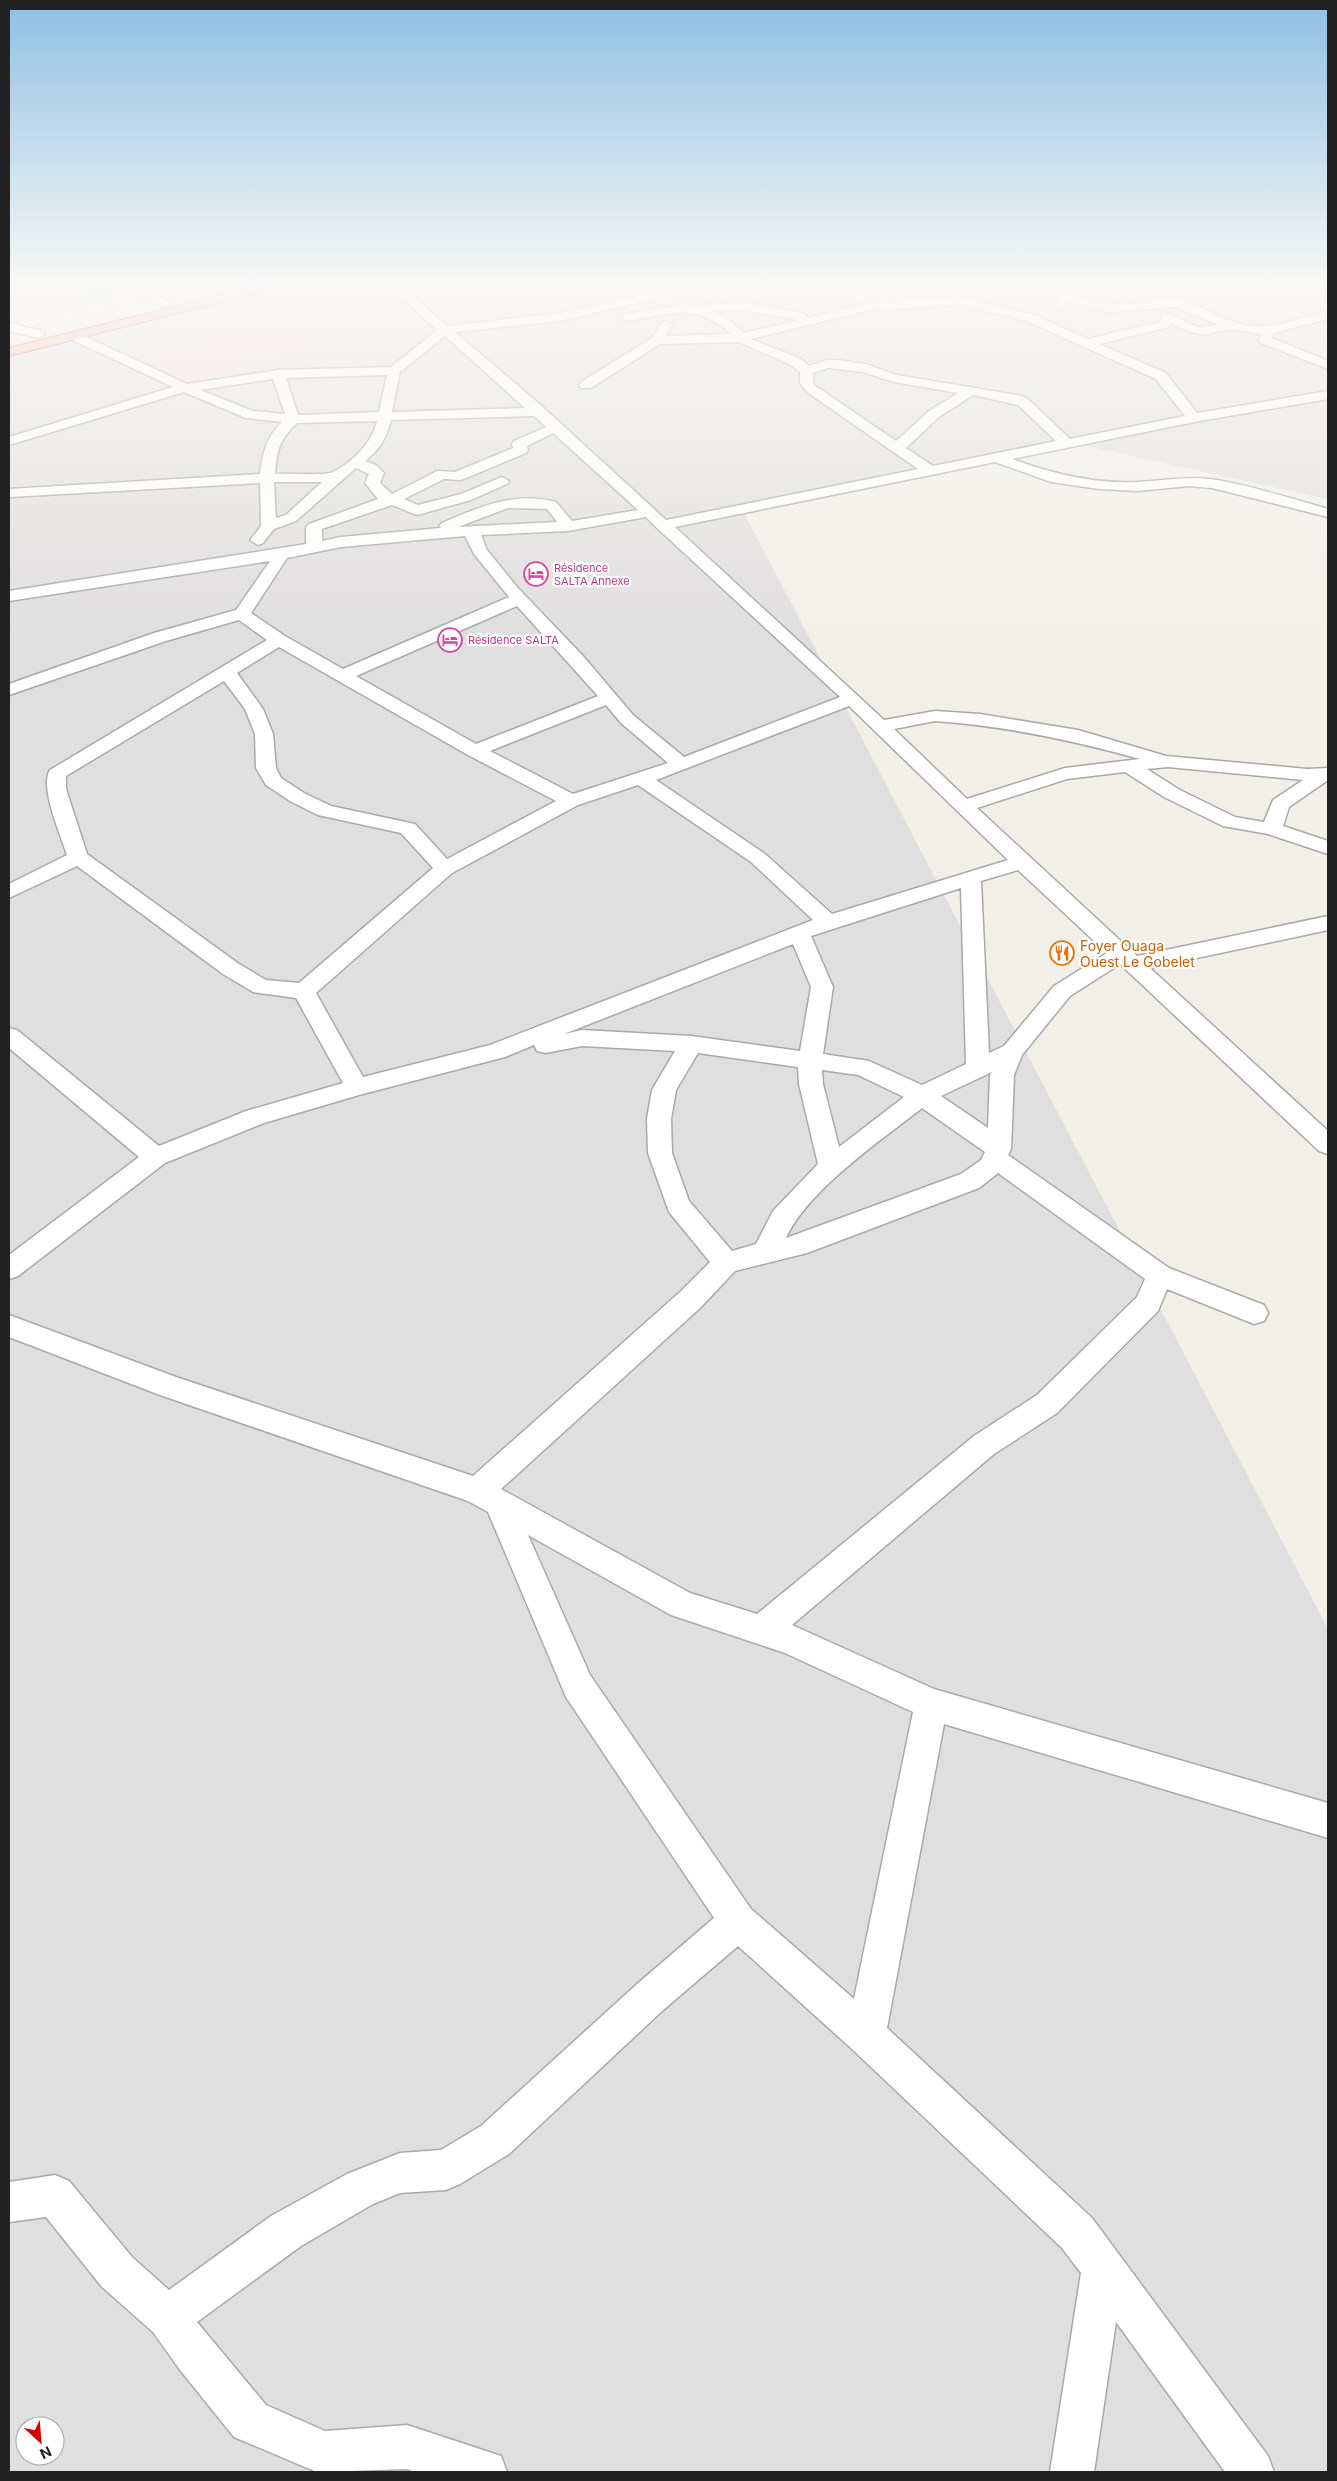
<svg xmlns="http://www.w3.org/2000/svg" width="1337" height="2481" font-family="Inter,sans-serif">
  <style>
    .residential { fill: #e0dfdf; fill-rule: evenodd }
    .commercial { fill: #f2dad9 }
    .forest { fill: #add19e }
    .lines { fill: none; stroke-linecap: round; stroke-linejoin: round }
    .minor-casing { stroke: #a9a9a9; stroke-width: 3 }
    .trunk-casing { stroke: #dc2a67; stroke-width: 2 }
    .minor { fill: #fff; fill-rule: evenodd }
    .trunk { fill: #f2b4a3; fill-rule: evenodd }
    .labels { text-anchor: middle; dominant-baseline: central; stroke-width: 4.5; stroke-linejoin: round; paint-order: stroke }
    .far-hotel-label { font-size: 11px; fill: #b23c85; stroke: #fff; text-anchor: start }
    .food-label { font-size: 14px; fill: #c56008; stroke: #fff; text-anchor: start }
  </style>
  <rect width="100%" height="100%" fill="#f2efe9"/>
  <g class="residential">
    <polygon points="9,288 164,288 9,326"/>
    <path d="M273,288h1055v211l-269,-59 -316,71 585,1118v843h-1319v-2116zM25,2426h30v30h-30z"/>
  </g>
  <g class="commercial">
    <polygon points="297,288 386,288 423,318 187,383 124,351 208,334 177,320"/>
    <polygon points="146,296 150,298 34,326 31,325"/>
  </g>
  <polygon class="forest" points="89,288 112,288 115,291 110,297 91,299 85,294"/>
  <g class="lines">
    <g class="minor-casing">
      <g id="minor">
        <polygon points="129,288 144,288 171,303 165,307 161,306"/>
        <path d="M391,288h13l4,3 18,-3h23l-2,2 -33,7 33,29 113,-13 113,-25h20l-6,3 -127,30 -105,11 90,77 121,111 252,-51 -111,-77 -7,-9v-11l-9,-7 -52,-23 -79,2 -69,44h-10l-2,-3 2,-3 71,-44 10,-16 4,-1 6,4 -6,11 65,-2c-36,-32 -60,-20 -103,-13l-4,-1 -2,-3 2,-3 63,-10 6,2 48,-4 62,11 6,5 62,-16 90,-5 73,18 54,24 72,-17 3,-8 4,-1 31,14 21,-2 -45,-18 -65,5 -37,-9h-6l-3,6 -4,1 -6,-4 7,-9 -14,-9c22,0 40,14 63,16 21,2 43,-5 65,-5 20,1 38,16 57,22 37,13 62,-2 97,-10v8l-54,14 -2,5 56,23v8l-67,-26 -2,-3 3,-6 -32,-5 -26,6 -19,-5 -14,-6 -2,3 -70,17 67,29 31,40 131,-22v8l-134,23 -182,37c41,15 82,25 126,23 24,-1 48,-6 72,-3 37,5 82,20 118,30v8l-116,-29 -23,-2 -52,5 -38,-2 -48,-7 -56,-20 -320,65 209,193 51,-9 45,3 98,16 88,26 141,13 21,-1v12l-39,27 -6,19 45,15v13l-60,-20 -45,-8 -59,-29 -39,-25 -58,7 -90,29 160,148 191,-40v14l-178,38 178,163v23l-9,-3 -199,-187 -50,32 -48,59 -8,20 -3,74 -3,6 161,113 95,37 4,8 -4,8 -10,3 -87,-35 -9,22 -101,102 -63,41 -202,171 142,64 394,114v35l-384,-114 -57,304 205,190 176,238 6,16h-49l-109,-150 -22,150h-44l31,-199 -19,-25 -210,-199 -114,-103 -76,65 -153,143 -49,30 -14,6 -46,3 -27,11 -72,42 -104,76 69,83 59,26 82,-6 94,31 6,16h-91l-9,-3 -90,3 -83,-35 -54,-67 -27,-38 -51,-45 -56,-70 -37,5v-40l46,-7 14,6 63,76 37,33 102,-74 76,-42 53,-21 41,-3 40,-24 155,-141 78,-67 -148,-221 -78,-185 -20,-11 -308,-106 -151,-58v-22l167,62 297,99 207,-184 30,-30 -41,-50 -21,-59 -1,-34 5,-29 23,-39 -93,-5 -37,7 -8,-2 -3,-6 -29,12 -146,38 -95,28 -99,40 -147,113 -9,3v-24l130,-98 -130,-109v-20l8,2 142,116 87,-35 97,-28 -47,-85 -43,-6 -30,-18 -146,-108 -68,32v-14l58,-29c-6,-19 -28,-69 -17,-85l217,-130 -28,-20 -73,21 -157,54v-11l145,-51 82,-23 34,-49 -261,40v-10l297,-47v-17l3,-3 69,-25 -13,-16 4,-9 -13,-6 -60,53 -22,8 -11,14 -5,2 -8,-5 11,-14 -1,-43 -251,14v-8l251,-15c3,-21 6,-37 22,-52l-36,-4 -62,-26 -175,53v-8l164,-50 -103,-48 -2,-3 2,-3h8l109,51 91,-14 113,-3 46,-37zM961,305l65,16 130,58 29,37 -115,23 -42,-40 -6,-3 -125,-21 -32,-11 -27,-4h-11l-18,6 -8,-7 -50,-20 120,-29zM741,310l58,10 -55,13 -19,-17 -15,-5zM445,336l80,72 -133,4 8,-40zM828,368l35,4 31,10 64,11 -29,18 -33,30 -82,-56 -1,-12zM387,375l-8,37 -81,3 -12,-37zM273,379l12,35 -32,-3 -53,-21zM973,395l45,10 38,36 -123,25 -27,-18 33,-31zM534,416l12,11 -32,14 -2,3 1,4 -58,24 -18,-1 -45,23 -12,-11 4,-10 -8,-8 -11,-4c14,-10 22,-24 26,-41zM377,421c-5,22 -24,41 -44,51 -8,4 -47,1 -58,2 2,-24 4,-34 22,-51zM553,433l85,77 -66,11 -16,-19c-41,-11 -77,5 -114,21l-3,3 2,2 -100,9 -19,4v-12l70,-24 25,10 54,-15 36,-16 2,-3 -7,-4 -41,17 -43,11 -14,-6 40,-20 17,1 65,-27 2,-3 -1,-4zM274,482h48l-36,33 -10,3zM508,508l39,1 10,13 -99,5zM646,517l11,11 183,169 -156,60 -51,-42 -50,-59 -66,-69 -30,-37 -6,-15 87,-4zM465,536l9,18 35,43 -166,72 -58,-33 -34,-23 36,-55 54,-11zM517,606l81,90 -122,48 -120,-68zM279,647l189,108 88,46 -109,58 -32,-35 -84,-18 -27,-13 -23,-15 -5,-10 -3,-34 -10,-25 -26,-36zM224,681l21,28 10,25 1,34 10,17 24,16 28,14 83,18 32,35 -134,115 -33,-3 -27,-16 -152,-110 -21,-65v-13zM606,705l15,18 47,40 -95,31 -83,-43zM849,706l159,154 -176,54 -67,-60 -109,-74zM935,721c70,5 137,19 205,38l-75,9 -98,31 -73,-70zM1168,767l135,13 -30,20 -9,22 -29,-5 -57,-28 -31,-20zM638,785l113,77 62,58 -323,125 -127,32 -47,-84 136,-120 126,-68zM1018,870l89,83 -53,33 -50,60 -15,7 -8,-172zM961,888l5,176 -44,21 -53,-24 -46,-7 10,-67 -22,-51zM793,944l18,43 -11,64 -109,-15 -109,-6 -18,4zM698,1053l100,14 1,17 19,80 -45,47 -17,33 -24,7 -43,-50 -17,-48 -1,-34 5,-29zM822,1070l36,5 46,22 -65,50 -16,-63zM992,1072l-2,3 -2,53 -47,-32zM922,1108l63,44 -4,8 -20,14 -175,64c22,-48 94,-97 136,-130zM998,1173l147,106 -8,18 -100,98 -63,41 -217,178 -67,-21 -189,-104 199,-181 35,-37 72,-18 172,-65zM528,1535l143,80 114,38 128,59 -59,287 -103,-90 -161,-234z"/>
        <polygon points="9,323 43,331 45,334 39,338 9,331"/>
      </g>
    </g>
    <g class="trunk-casing">
      <polygon id="trunk" points="248,288 268,288 266,291 9,356 9,348"/>
    </g>
    <use href="#minor" class="minor"/>
    <use href="#trunk" class="trunk"/>
  </g>
  <linearGradient id="sky" x2="0" y2="1"><stop stop-color="#8fc0e4"/><stop offset="0.45" stop-color="#f9f8f5"/><stop offset="1" stop-color="#f9f8f5" stop-opacity="0"/></linearGradient>
  <rect width="1337" height="635" fill="url(#sky)"/>
  <defs>
    <g id="hotel-ring" transform="scale(1.25)"><circle r="9.5" fill="#fff" stroke="#d1479c" stroke-width="1.5"/><path d="M-6-4.5h1.5V1H6V5H4.5V3h-9V5H-6ZM-4 0a1.8 1.8 0 1 1 3.6 0ZM.5 0V-2.5h3Q6-2.5 6 0Z" fill="#d1479c"/></g>
    <g id="restaurant-ring" transform="scale(1.25)"><circle r="9.5" fill="#fff" stroke="#e8710a" stroke-width="1.5"/><path d="M-5-6h1v4h1v-4h1v4h1v-4h1v5L-1.5 .5V6h-2V.5L-5-1ZM5-6V6H3V1.5H1.5Q1.5-4 5-6Z" fill="#e8710a"/></g>
  </defs>
  <g fill-rule="evenodd">
    <use href="#hotel-ring" x="536" y="574"/>
    <use href="#hotel-ring" x="450" y="640"/>
    <use href="#restaurant-ring" x="1062" y="953"/>
  </g>
  <g class="labels">
    <g class="far-hotel-label">
      <text x="554" y="568">Résidence<tspan x="554" dy="13">SALTA Annexe</tspan></text>
      <text x="468" y="640">Résidence SALTA</text>
    </g>
    <g class="food-label">
      <text x="1080" y="945">Foyer Ouaga<tspan x="1080" dy="16">Ouest Le Gobelet</tspan></text>
    </g>
  </g>
  <rect width="1337" height="2481" fill="none" stroke="#222222" stroke-width="20"/>
  <g transform="translate(40 2441) rotate(154)"><circle r="24" fill="#ffffff" stroke="#a7a7a7"/>
  <path d="M0-4L9 19L0 12L-9 19Z" fill="#d40000"/>
  <text y="-8" font-size="14" font-weight="bold" text-anchor="middle" fill="#222222">N</text>
  </g>
</svg>
